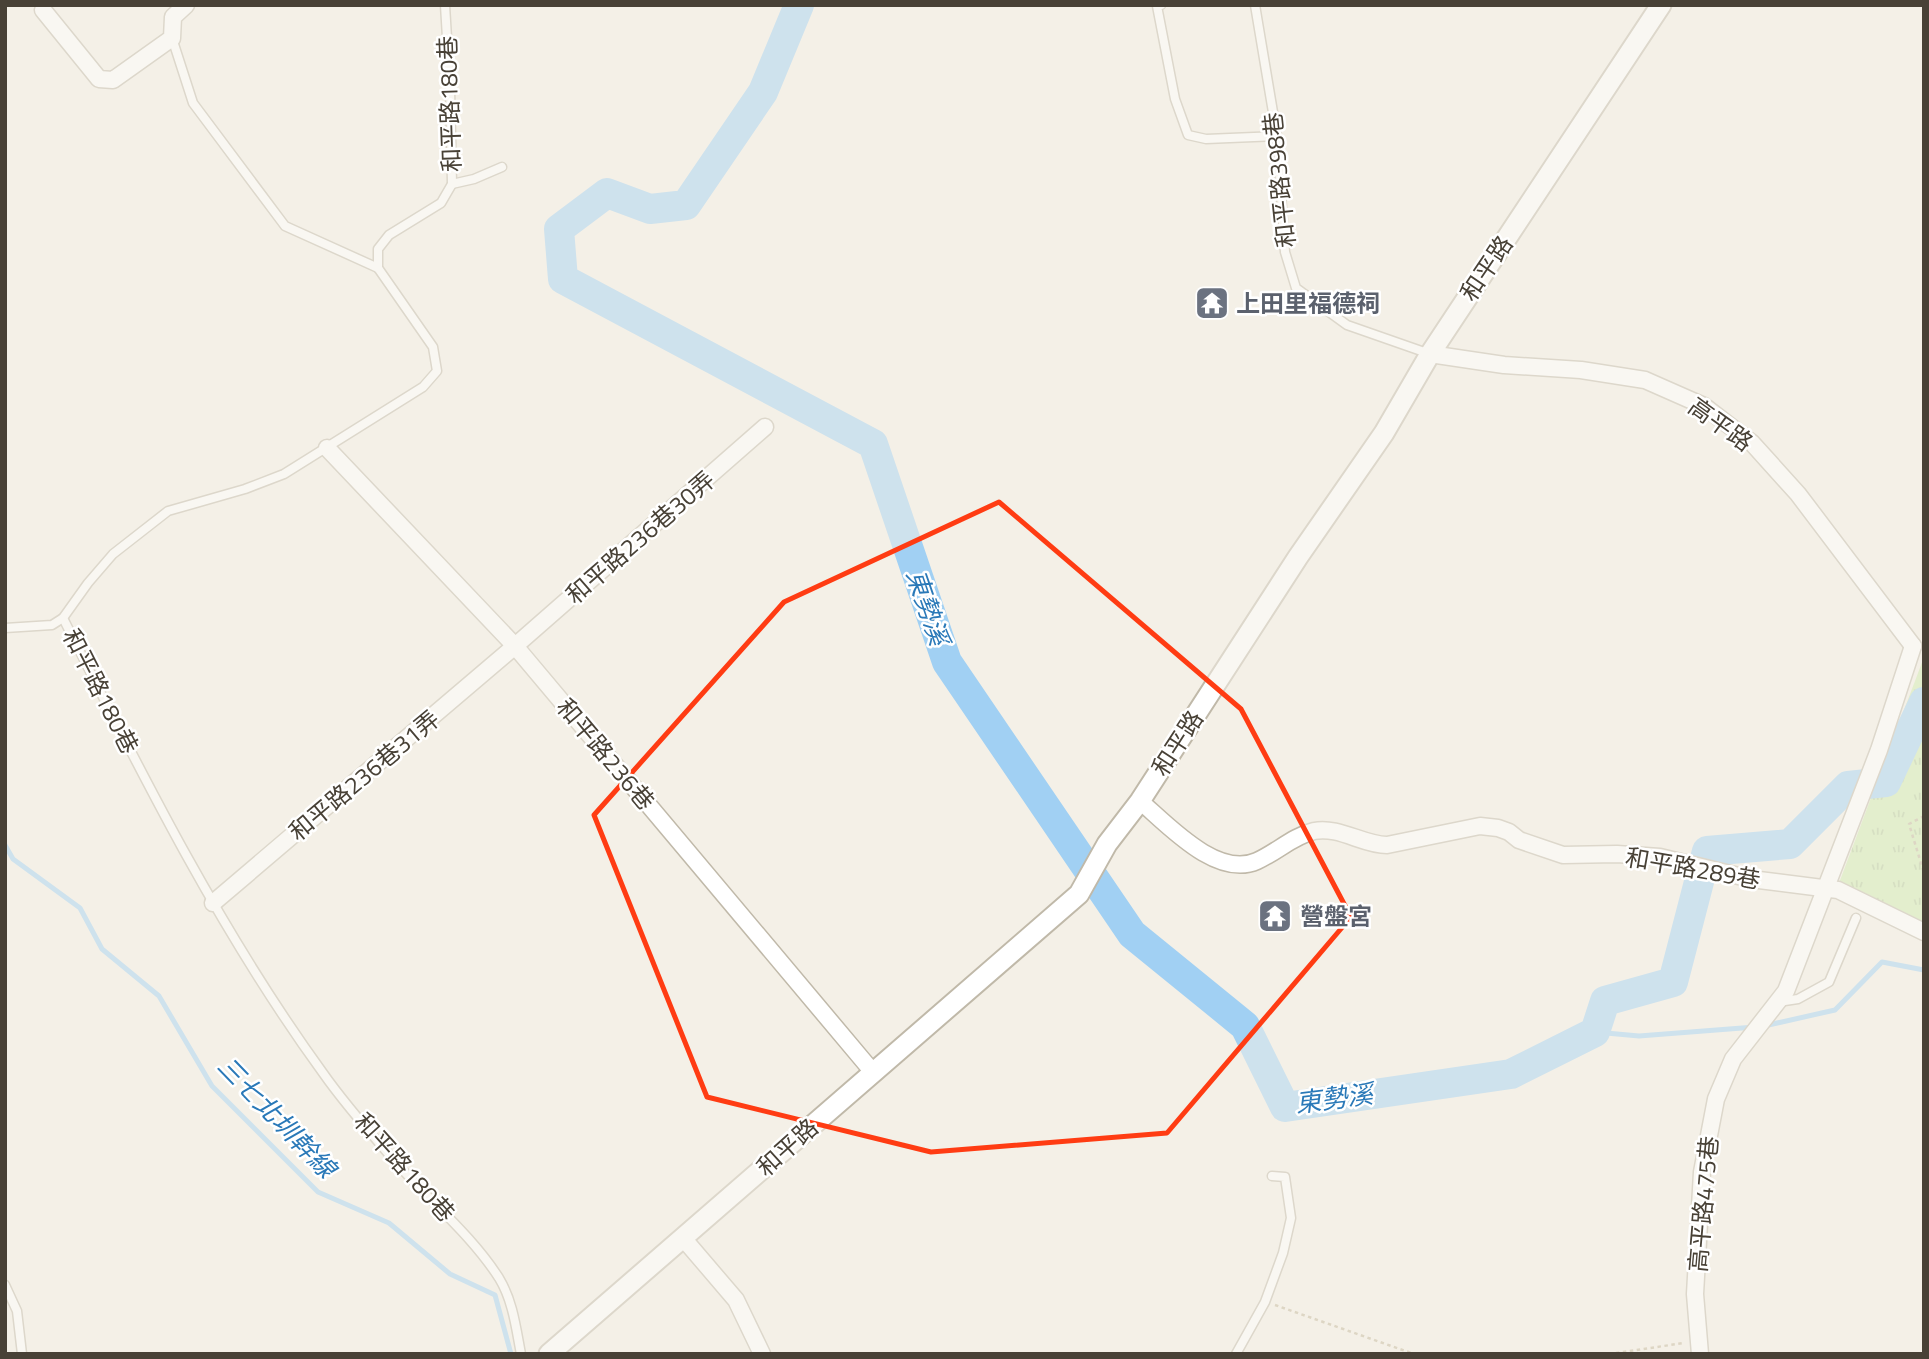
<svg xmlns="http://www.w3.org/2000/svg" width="1929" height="1359" font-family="'Titillium Web','Noto Sans TC',sans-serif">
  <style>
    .grass { fill: url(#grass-tufts) }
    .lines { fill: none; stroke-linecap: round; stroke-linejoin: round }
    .stream { stroke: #a1d0f3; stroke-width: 5 }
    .river { stroke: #a1d0f3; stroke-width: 30 }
    .building { fill: url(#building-back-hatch) }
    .service-casing { stroke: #c0b9a9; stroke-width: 11 }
    .minor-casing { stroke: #c0b9a9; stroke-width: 19 }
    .tertiary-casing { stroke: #c0b9a9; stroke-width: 23 }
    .path { stroke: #c2b59a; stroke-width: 2.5; stroke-dasharray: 3.5 3.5; stroke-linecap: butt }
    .service { stroke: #fff; stroke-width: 8 }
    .minor { stroke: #fff; stroke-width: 16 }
    .tertiary { stroke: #fff; stroke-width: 19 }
    .marked { fill: none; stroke: #ff3c13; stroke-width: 5; stroke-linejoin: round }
    .labels { text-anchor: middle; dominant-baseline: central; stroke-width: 5; stroke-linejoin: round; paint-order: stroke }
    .street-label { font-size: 24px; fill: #484136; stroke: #fff }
    .worship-label { font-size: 24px; font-weight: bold; fill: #5b616d; stroke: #fff; text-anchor: start }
    .water-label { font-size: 26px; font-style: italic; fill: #2a79b8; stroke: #fff }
  </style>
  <defs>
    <pattern id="grass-tufts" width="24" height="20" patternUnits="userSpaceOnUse" patternTransform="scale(1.75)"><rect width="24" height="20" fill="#ceeaae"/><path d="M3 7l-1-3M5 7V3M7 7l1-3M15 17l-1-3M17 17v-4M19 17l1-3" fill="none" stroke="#b2ca96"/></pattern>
    <pattern id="building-back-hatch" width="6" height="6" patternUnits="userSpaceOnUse" patternTransform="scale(1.75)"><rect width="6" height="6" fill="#d9cfbf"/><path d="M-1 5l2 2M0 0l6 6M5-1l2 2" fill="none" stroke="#b2aa9c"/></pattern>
  </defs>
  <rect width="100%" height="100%" fill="#f4f0e7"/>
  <polygon class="grass" points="1924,657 1924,923 1839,883"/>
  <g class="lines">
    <g class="stream">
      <polyline points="5,845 13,859 80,908 102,949 159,996 212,1086 318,1192 389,1223 450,1274 495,1295 511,1354"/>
      <polyline points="1764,1026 1835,1010 1882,962 1924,970"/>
      <polyline points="1595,1032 1639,1036 1755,1027"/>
    </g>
    <polyline class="river" points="799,5 763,92 686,205 650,209 607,193 559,229 563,279 873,444 947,662 1132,934 1245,1026 1285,1107 1511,1074 1595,1032 1605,1001 1673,982 1707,851 1790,844 1848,786 1886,782 1924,702"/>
  </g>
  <g class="building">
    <polygon points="1205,292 1224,295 1220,314 1201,310"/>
    <polygon points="1267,908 1282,908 1282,925 1268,925"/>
  </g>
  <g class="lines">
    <g class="service-casing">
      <g id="service">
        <polyline points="1161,5 1157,6 1175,99 1188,135 1206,139 1277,136"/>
        <polyline points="1255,5 1277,136 1285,252 1296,288 1347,325 1430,354"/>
        <polyline points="172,38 193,103 285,226 378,268"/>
        <polyline points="452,184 474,179 502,167"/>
        <path d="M63,618c78,155 158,315 260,455 23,33 51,64 77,94 33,37 72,69 99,111 14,23 17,50 22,76"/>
        <polyline points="5,628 52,625 63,618 88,583 113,554 168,511 245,489 284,474 423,387 437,371 433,347 378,268 378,249 389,235 441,203 452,184 450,87 445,5"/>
        <polyline points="1778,1002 1798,999 1829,982 1856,918"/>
        <polyline points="5,1285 17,1311 22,1354"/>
        <polyline points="1236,1354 1265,1302 1283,1253 1291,1218 1285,1177 1272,1176"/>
      </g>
    </g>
    <g class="minor-casing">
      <g id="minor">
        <polyline points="43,10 99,79 113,80 172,38 173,17 186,5"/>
        <polyline points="1430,354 1504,365 1581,370 1645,380 1704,406 1752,443 1798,494 1913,646"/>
        <polyline points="327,448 515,646 872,1071"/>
        <path d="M1140,801c28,24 77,78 117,60 20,-9 36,-25 57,-30 25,-5 49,14 73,14l93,-19 18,2 11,4 10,8 44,15 54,-1 43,3 91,22 87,11 86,42"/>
        <polyline points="213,903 515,646 765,427"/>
        <polyline points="683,1238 736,1300 762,1354"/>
        <polyline points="1700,1354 1695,1294 1702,1172 1716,1099 1733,1059 1786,991 1879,750 1913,646"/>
      </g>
    </g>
    <g class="tertiary-casing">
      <polyline id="tertiary" points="549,1354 1079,894 1107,844 1140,801 1298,557 1384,433 1430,354 1661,5"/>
    </g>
    <g class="path">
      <polyline points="1924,816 1909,824 1924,873"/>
      <polyline points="1275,1305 1414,1354"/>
      <polyline points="1609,1354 1684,1343"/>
    </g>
    <use href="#service" class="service"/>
    <use href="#minor" class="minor"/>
    <use href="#tertiary" class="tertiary"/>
  </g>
  <path d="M0 0H1929V1359H0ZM999,502l242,207 110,208 -184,216 -236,19 -224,-55 -113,-282 190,-213z" fill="#f4f0e7" fill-opacity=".55" fill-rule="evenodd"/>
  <path class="marked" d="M999,502l242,207 110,208 -184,216 -236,19 -224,-55 -113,-282 190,-213z"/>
  <defs>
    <g id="temple-square" transform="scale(1.75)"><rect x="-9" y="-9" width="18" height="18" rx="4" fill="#6b7280" stroke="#fff"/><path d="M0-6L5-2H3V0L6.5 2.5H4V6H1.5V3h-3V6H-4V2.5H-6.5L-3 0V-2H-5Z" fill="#fff"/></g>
  </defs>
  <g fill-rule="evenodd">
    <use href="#temple-square" x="1212" y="303"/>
    <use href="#temple-square" x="1275" y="916"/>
  </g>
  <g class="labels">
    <g class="street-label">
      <text transform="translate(449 104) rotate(-92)">和平路180巷</text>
      <text transform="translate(1279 180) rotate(-96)">和平路398巷</text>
      <text transform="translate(1486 268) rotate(-56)">和平路</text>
      <text transform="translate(1721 424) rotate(36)">高平路</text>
      <text transform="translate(640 537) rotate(-41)">和平路236巷30弄</text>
      <text transform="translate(101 691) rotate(63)">和平路180巷</text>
      <text transform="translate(1177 743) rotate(-57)">和平路</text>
      <text transform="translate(606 754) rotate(50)">和平路236巷</text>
      <text transform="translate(364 775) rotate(-40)">和平路236巷31弄</text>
      <text transform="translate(1693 868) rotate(10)">和平路289巷</text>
      <text transform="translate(787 1147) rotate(-42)">和平路</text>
      <text transform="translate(405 1167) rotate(48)">和平路180巷</text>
      <text transform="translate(1703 1204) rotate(-85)">高平路475巷</text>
    </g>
    <g class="worship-label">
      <text x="1236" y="303">上田里福德祠</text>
      <text x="1300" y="916">營盤宮</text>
    </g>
    <g class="water-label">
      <text transform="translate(928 607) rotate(71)">東勢溪</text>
      <text transform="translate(1334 1098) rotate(-7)">東勢溪</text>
      <text transform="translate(277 1117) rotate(46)">三七北圳幹線</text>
    </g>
  </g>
  <rect width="1929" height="1359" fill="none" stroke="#484136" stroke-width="14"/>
</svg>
